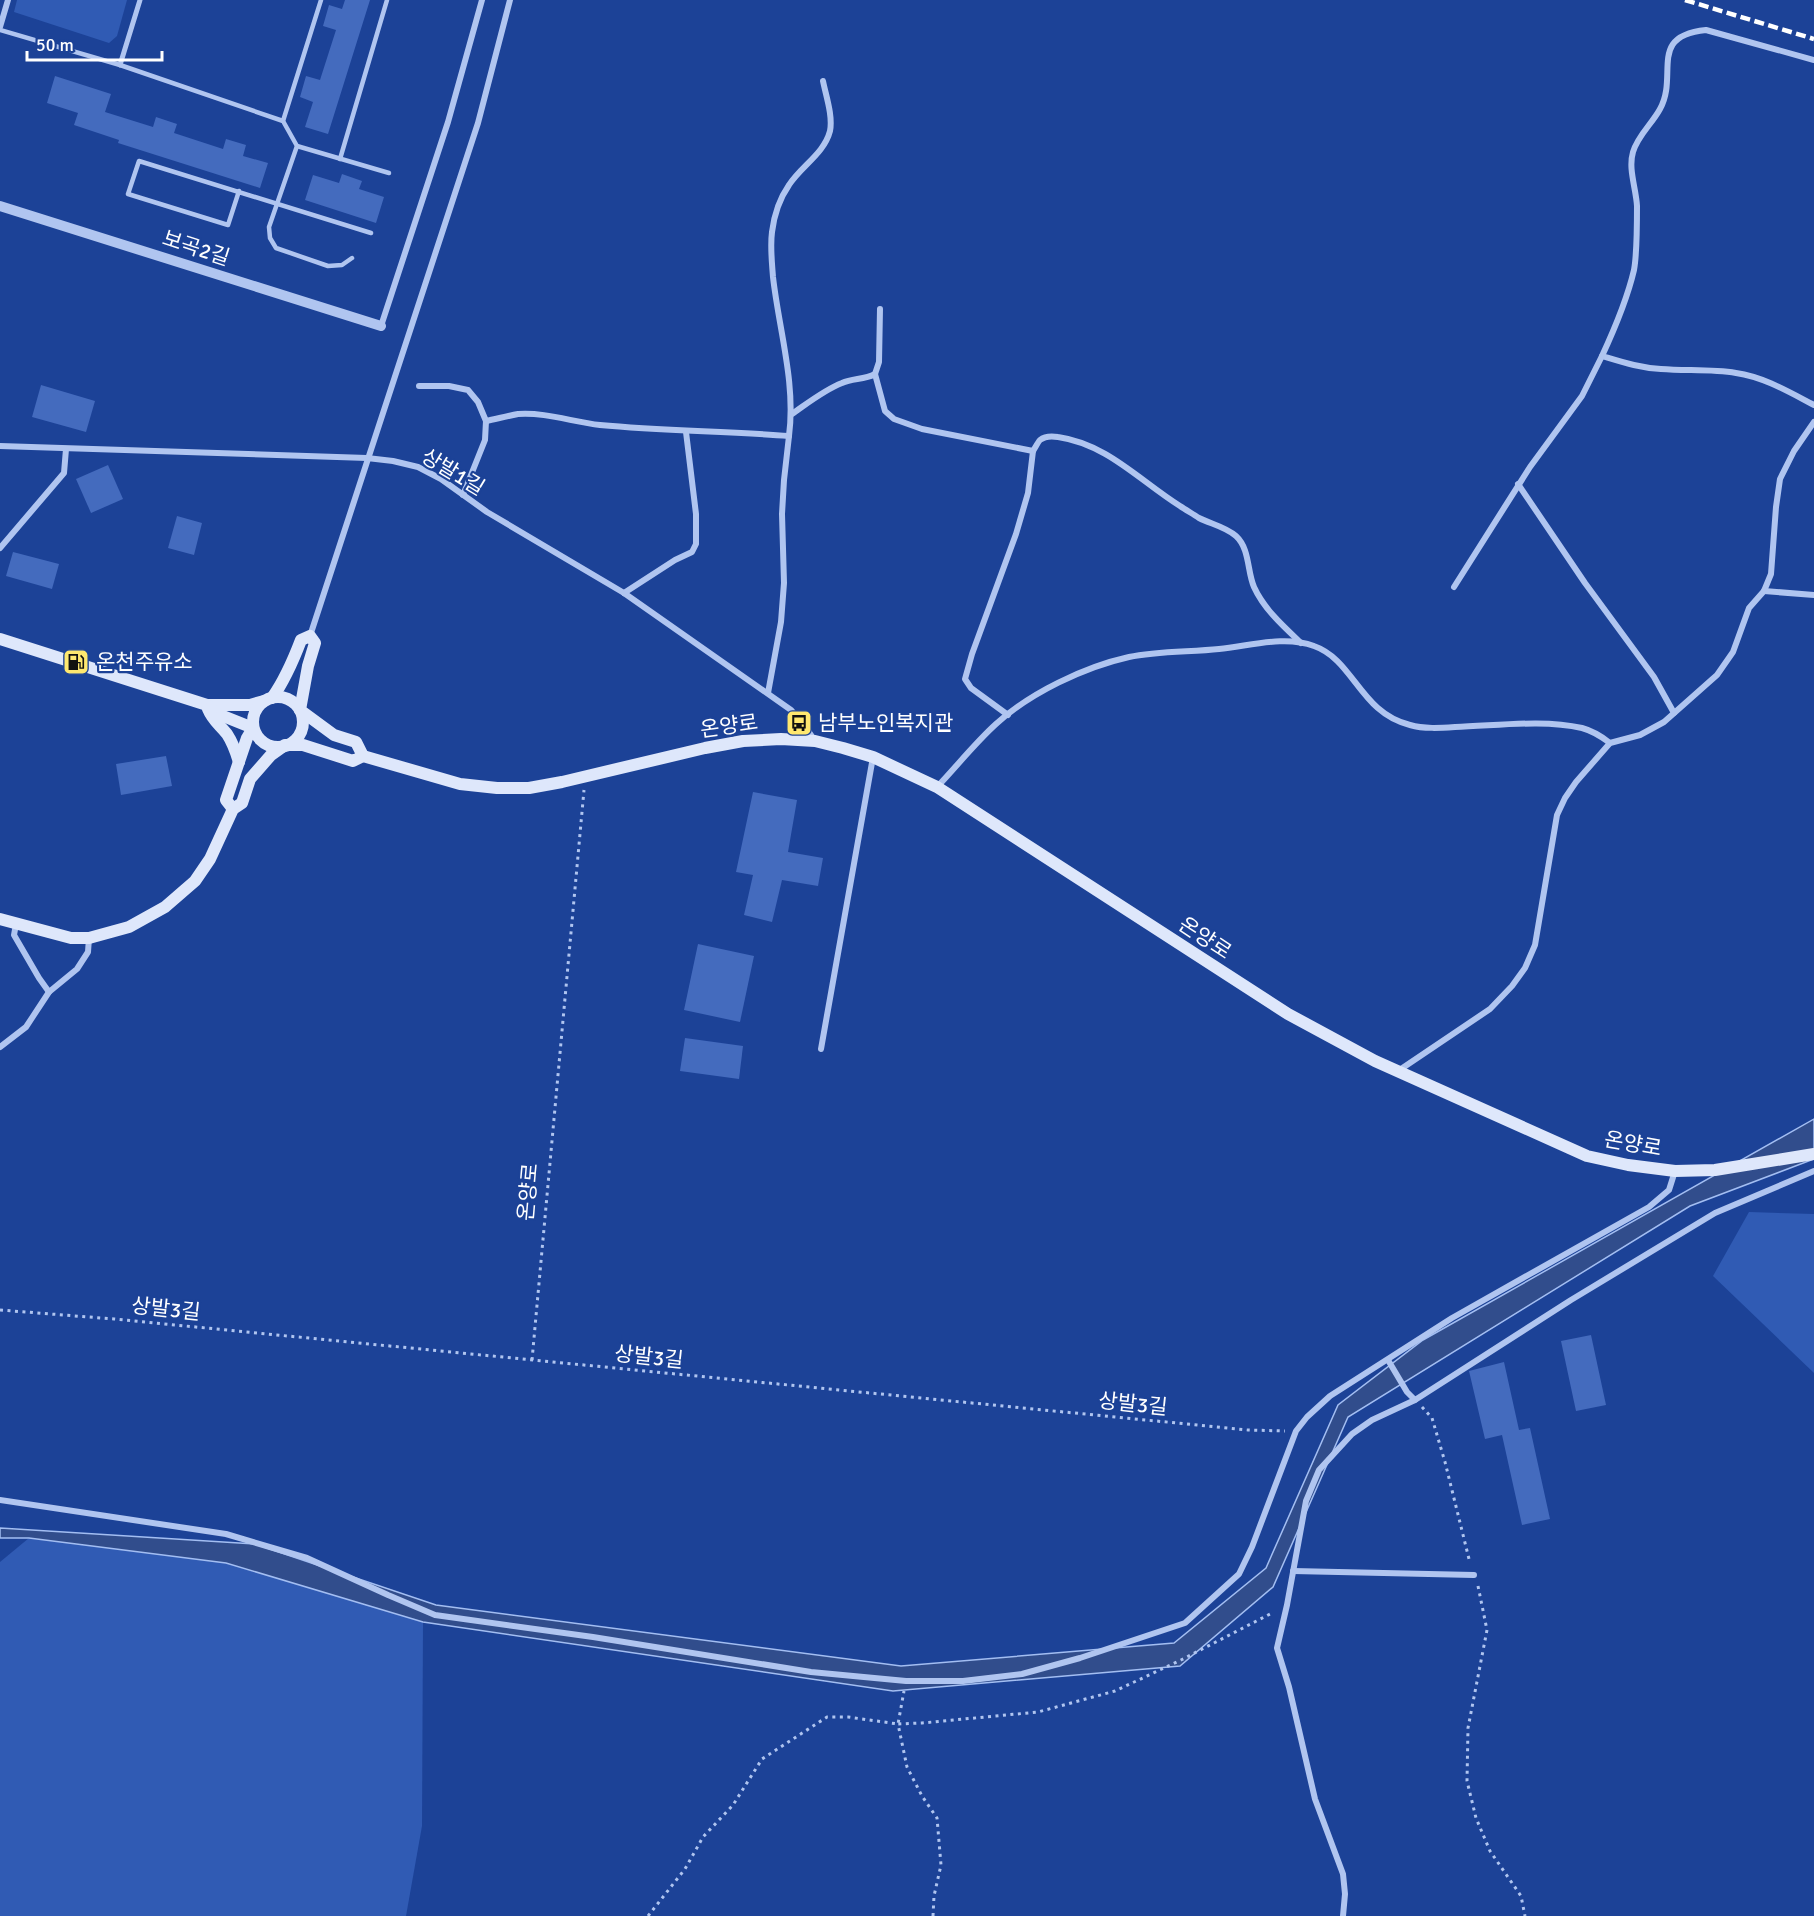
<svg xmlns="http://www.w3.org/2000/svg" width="1814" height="1916" font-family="Signika,'Noto Sans KR',sans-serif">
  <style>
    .green { fill: #305bb4 }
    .water { fill: #314d8c; stroke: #a3bef2; stroke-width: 1.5 }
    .building { fill: #446bbe }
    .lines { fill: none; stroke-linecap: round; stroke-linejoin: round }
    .path { stroke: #b0c5f0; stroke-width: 3; stroke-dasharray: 3 4.5; stroke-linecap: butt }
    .service { stroke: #b0c5f0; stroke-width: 4.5 }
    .pedestrian { stroke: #b0c5f0; stroke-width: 5 }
    .minor { stroke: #b0c5f0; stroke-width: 6 }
    .tertiary { stroke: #b0c5f0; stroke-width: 10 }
    .secondary { stroke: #dee7fb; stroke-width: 12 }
    .rail { stroke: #fff; stroke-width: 4.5; stroke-dasharray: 10 4.5; stroke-linecap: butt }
    .labels { text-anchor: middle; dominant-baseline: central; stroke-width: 4.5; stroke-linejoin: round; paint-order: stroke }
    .street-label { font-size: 21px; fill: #fff; stroke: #1c4297 }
    .poi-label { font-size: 21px; fill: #fff; stroke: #1c4297; text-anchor: start }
  </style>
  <rect width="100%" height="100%" fill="#1c4297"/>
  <g class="green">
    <polygon points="17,0 127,0 117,36 109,43 14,12"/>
    <polygon points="1749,1212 1814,1214 1814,1373 1713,1276"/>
    <polygon points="29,1538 226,1563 423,1622 422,1826 406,1916 0,1916 0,1562"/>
  </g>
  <polygon class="water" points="1814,1119 1814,1159 1690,1206 1348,1417 1273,1587 1180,1666 893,1691 423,1622 226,1563 29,1538 0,1538 0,1528 255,1544 436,1605 901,1666 1174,1643 1266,1568 1338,1405 1423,1340"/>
  <g class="building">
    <polygon points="345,0 370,0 328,134 305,127 313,102 300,97 306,76 320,80 336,30 323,26 329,5 342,9"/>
    <polygon points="55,76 111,94 105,112 153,127 156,117 177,124 174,133 223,149 226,139 246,145 243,156 268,163 260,188 118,143 119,140 74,125 78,113 47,103"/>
    <polygon points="342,174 362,181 359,189 384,197 376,223 305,200 313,175 339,183"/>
    <polygon points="41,385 95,401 86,432 32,417"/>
    <polygon points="108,465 123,499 91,513 76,479"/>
    <polygon points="177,516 202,523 194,555 168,548"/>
    <polygon points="13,552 59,564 52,589 6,576"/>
    <polygon points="166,756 172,786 121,795 116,764"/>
    <polygon points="753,792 797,800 788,852 823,858 818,886 782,880 772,922 744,915 753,875 736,872"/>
    <polygon points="698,944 754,956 740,1022 684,1010"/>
    <polygon points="685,1038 743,1046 739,1079 680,1071"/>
    <polygon points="1591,1335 1606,1405 1576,1411 1561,1341"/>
    <polygon points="1504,1362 1519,1430 1530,1428 1550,1519 1522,1525 1502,1435 1485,1439 1469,1371"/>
  </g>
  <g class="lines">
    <g class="path">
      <polyline points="0,1310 114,1319 1248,1430 1285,1431"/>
      <polyline points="532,1360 584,790"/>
      <polyline points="1422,1407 1432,1418 1445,1462 1470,1563"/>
      <polyline points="1478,1586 1487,1630 1468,1728 1467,1781 1476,1818 1490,1851 1521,1896 1525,1916"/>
      <polyline points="648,1916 685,1869 703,1837 733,1805 762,1759 827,1717 848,1717 898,1724 904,1691"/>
      <polyline points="933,1916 934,1896 941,1865 937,1818 922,1796 907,1767 898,1724 922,1723 1038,1712 1115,1691 1181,1660 1272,1613"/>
    </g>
    <g class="service">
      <polyline points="0,30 120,65 283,121 297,146 269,227 270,238 276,248 328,266 342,265 352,258"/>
      <polyline points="283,121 321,0"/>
      <polyline points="297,146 389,173"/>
      <polyline points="340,159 387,0"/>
      <polyline points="239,191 228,225 128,194 139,161 371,233"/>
    </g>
    <polyline class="pedestrian" points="120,65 140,0"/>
    <g class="minor">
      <polyline points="0,27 8,0"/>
      <path d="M1814,60l-108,-30c-59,6 -27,45 -46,79 -8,15 -22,26 -27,43 -5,17 3,36 4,54 0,17 0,48 -3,64 -7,30 -19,58 -32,86 20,6 38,12 59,13 25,2 50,0 75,4 28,4 53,19 78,32"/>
      <polyline points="381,326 448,122 482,0"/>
      <path d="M875,374l10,37 9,8 28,10 111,22c2,-3 5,-9 7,-11 5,-4 12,-4 18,-3 49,7 82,44 122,69 6,4 13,8 19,12 12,6 27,9 37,18 14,13 11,35 18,51 10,22 29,39 47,56"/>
      <polyline points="419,386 449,386 468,390 478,402 486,421 485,440 463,495"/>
      <path d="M792,414c16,-11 32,-24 50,-31 11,-5 22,-3 33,-9l4,-12 1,-53"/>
      <path d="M486,421c10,-2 21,-5 32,-7 27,-2 55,8 82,11 63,6 126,6 189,11l-5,44 -2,34 2,69 -3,39 -13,71"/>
      <path d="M789,436c7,-53 -10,-106 -16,-159 -1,-14 -3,-30 -1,-45 2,-16 8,-34 17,-47 12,-19 35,-31 41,-54 3,-15 -4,-35 -7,-50"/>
      <polyline points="0,446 367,458 393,461 418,467 441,479 487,512 624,593 791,710 804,725 815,741"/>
      <polyline points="1518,484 1585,583 1654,677 1674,713"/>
      <polyline points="0,548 64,473 66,449"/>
      <polyline points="1454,587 1530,467 1582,396 1602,356"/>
      <polyline points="1764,591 1814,595"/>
      <polyline points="624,593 675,560 692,552 696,544 696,514 686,432"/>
      <polyline points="310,636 478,123 510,0"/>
      <polyline points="1008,715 971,688 965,679 972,654 1016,534 1028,493 1033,451"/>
      <path d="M937,787c20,-21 38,-44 59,-63 34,-31 88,-57 133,-67 28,-6 62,-5 90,-8 31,-3 66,-14 95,-3 40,14 46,67 96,79 14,4 30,3 45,2 40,-1 88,-8 127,1 11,3 19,8 28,15"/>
      <polyline points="16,924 14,935 39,978 49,992"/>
      <polyline points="0,1047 26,1027 49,992 77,969 88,952 89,938"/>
      <polyline points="821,1049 873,757"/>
      <polyline points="1398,1071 1490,1009 1512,986 1525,968 1535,945 1557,815 1565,798 1576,782 1610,743 1640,735 1664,722 1717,675 1733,652 1749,608 1764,591 1771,574 1776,507 1780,479 1794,451 1814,422"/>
      <polyline points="1388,1360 1407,1392 1415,1400"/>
      <polyline points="0,1500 226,1534 307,1558 388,1595 435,1615 593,1637 811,1672 906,1681 963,1681 1022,1674 1080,1658 1185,1623 1239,1574 1252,1547 1296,1431 1307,1417 1330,1396 1452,1318 1649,1207 1669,1190 1675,1171"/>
      <polyline points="1293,1571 1474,1575"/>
      <polyline points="1343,1916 1345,1894 1343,1874 1315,1799 1289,1687 1277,1648 1287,1605 1306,1501 1319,1470 1352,1434 1372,1420 1415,1400 1571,1300 1715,1213 1814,1171"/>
    </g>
    <polyline class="tertiary" points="0,206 381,326"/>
    <g class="secondary">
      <polyline points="0,639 207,705 250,705 264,701"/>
      <circle cx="278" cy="722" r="25"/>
      <path d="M272,698c13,-18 21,-37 29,-58l9,-4 5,7 -7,23 -8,44 34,25 22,7 7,14"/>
      <polyline points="207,705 218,714 253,728 247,738 226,800 233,809"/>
      <path d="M208,709c5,12 11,15 19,25 6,9 9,18 12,28"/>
      <polyline points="363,756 460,784 497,788 529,788 562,782 705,748 743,741 781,739 815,741 843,748 873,757 937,787 1288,1014 1375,1061 1587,1156 1628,1165 1675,1171 1715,1170 1814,1154"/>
      <polyline points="0,919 71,938 89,938 129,927 165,907 195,881 210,859 233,809 242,803 250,779 271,755 285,745 303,745 353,761 363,756"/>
    </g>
    <polyline class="rail" points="1685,0 1814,39"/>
  </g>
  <defs>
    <g id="fuel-square" transform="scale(1.35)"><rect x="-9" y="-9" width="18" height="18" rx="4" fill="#ffe86f" stroke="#1c4297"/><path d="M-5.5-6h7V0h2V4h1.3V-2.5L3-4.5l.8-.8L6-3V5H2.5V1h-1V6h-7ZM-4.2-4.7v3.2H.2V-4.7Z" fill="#111"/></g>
    <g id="bus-square" transform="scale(1.35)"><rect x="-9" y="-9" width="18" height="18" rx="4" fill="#ffe86f" stroke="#1c4297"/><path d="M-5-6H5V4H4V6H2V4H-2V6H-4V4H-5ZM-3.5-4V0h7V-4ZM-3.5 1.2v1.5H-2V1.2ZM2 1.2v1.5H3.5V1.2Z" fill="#111"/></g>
  </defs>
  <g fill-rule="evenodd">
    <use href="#fuel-square" x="76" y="662"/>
    <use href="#bus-square" x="799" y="723"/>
  </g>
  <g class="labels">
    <g class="street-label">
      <text transform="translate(196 248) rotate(18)">보곡2길</text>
      <text transform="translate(453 472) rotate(31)">상발1길</text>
      <text transform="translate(729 726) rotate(-8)">온양로</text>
      <text transform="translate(1205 938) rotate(33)">온양로</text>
      <text transform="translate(1633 1144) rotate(10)">온양로</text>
      <text transform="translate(528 1192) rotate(-85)">온양로</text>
      <text transform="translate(166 1309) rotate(6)">상발3길</text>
      <text transform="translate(649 1357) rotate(6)">상발3길</text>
      <text transform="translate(1133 1404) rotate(6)">상발3길</text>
    </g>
    <g class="poi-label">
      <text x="96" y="662">온천주유소</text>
      <text x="818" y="723">남부노인복지관</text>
    </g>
  </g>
  <path d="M27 51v9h135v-9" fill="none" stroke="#ffffff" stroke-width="3"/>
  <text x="36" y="51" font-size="18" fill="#ffffff" stroke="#1c4297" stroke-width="4.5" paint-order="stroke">50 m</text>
</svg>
